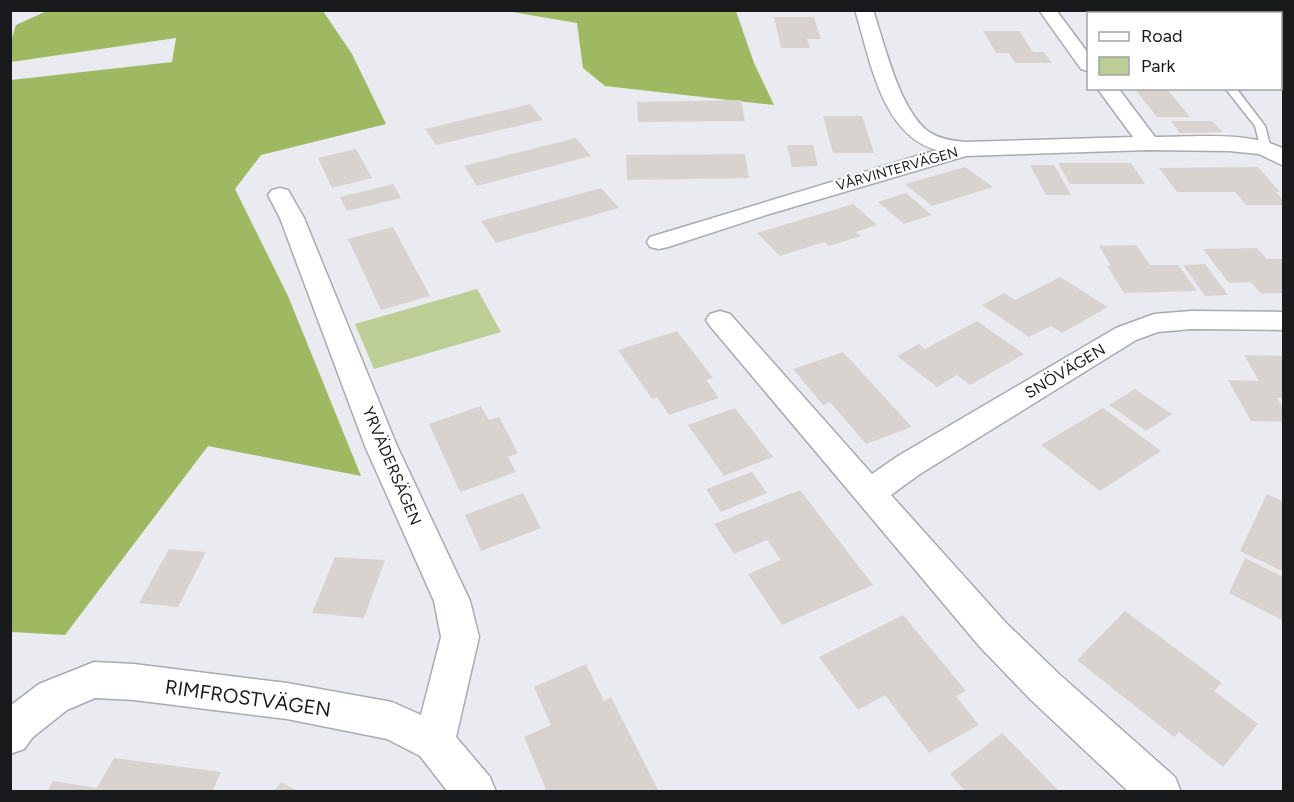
<svg xmlns="http://www.w3.org/2000/svg" width="1294" height="802" font-family="Figtree,sans-serif">
  <style>
    .green { fill: #bcce96 }
    .forest { fill: #9fb962 }
    .building { fill: #d9d3d0 }
    .lines { fill: none; stroke-linecap: round; stroke-linejoin: round }
    .lane-casing { stroke: #a8aaaf; stroke-width: 3 }
    .street-casing { stroke: #a8aaaf; stroke-width: 3 }
    .lane { fill: #fff; fill-rule: evenodd }
    .street { fill: #fff; fill-rule: evenodd }
    .labels { text-anchor: middle; dominant-baseline: central; stroke-width: 4.5; stroke-linejoin: round; paint-order: stroke }
    .far-street-label { font-size: 14px; fill: #191a1c; stroke: #fff }
    .street-label { font-size: 16px; fill: #191a1c; stroke: #fff }
    .near-street-label { font-size: 20px; fill: #191a1c; stroke: #fff }
  </style>
  <rect width="100%" height="100%" fill="#e9ebf1"/>
  <polygon class="green" points="477,289 501,332 374,369 355,324"/>
  <g class="forest">
    <polygon points="49,10 323,11 352,54 386,124 261,155 235,189 288,296 361,476 208,446 65,635 11,632 11,80 172,62 176,38 11,62 11,41 16,25"/>
    <polygon points="507,11 736,11 754,63 774,105 605,86 583,68 577,23"/>
  </g>
  <g class="building">
    <polygon points="1128,10 1130,14 1093,14 1091,11"/>
    <polygon points="774,17 814,17 821,39 807,39 810,48 781,48"/>
    <polygon points="983,31 1019,31 1033,52 1044,52 1052,63 1015,63 1009,53 996,53"/>
    <polygon points="1134,88 1166,88 1190,117 1157,117"/>
    <polygon points="741,100 745,121 638,122 637,102"/>
    <polygon points="530,104 543,120 436,145 425,129"/>
    <polygon points="823,116 862,116 874,153 833,153"/>
    <polygon points="1171,121 1212,121 1223,132 1180,133"/>
    <polygon points="576,138 591,156 477,186 464,166"/>
    <polygon points="787,145 813,145 818,166 792,167"/>
    <polygon points="356,149 372,178 332,188 318,158"/>
    <polygon points="745,154 749,178 627,180 626,155"/>
    <polygon points="1058,163 1131,163 1145,184 1070,184"/>
    <polygon points="1030,165 1054,165 1071,195 1046,195"/>
    <polygon points="965,167 993,187 932,206 905,184"/>
    <polygon points="1258,167 1280,192 1276,192 1284,201 1284,205 1246,205 1235,192 1177,192 1159,168"/>
    <polygon points="393,184 401,198 347,211 340,197"/>
    <polygon points="601,188 619,208 496,243 481,221"/>
    <polygon points="906,193 932,215 904,224 878,202"/>
    <polygon points="853,204 877,225 856,232 861,236 829,246 824,242 780,256 757,233"/>
    <polygon points="393,227 430,296 381,310 348,239"/>
    <polygon points="1136,245 1150,265 1178,265 1197,291 1124,293 1107,266 1111,266 1099,246"/>
    <polygon points="1257,248 1267,259 1284,259 1284,293 1261,294 1251,282 1229,283 1203,249"/>
    <polygon points="1205,264 1228,295 1205,296 1183,265"/>
    <polygon points="1060,277 1108,307 1062,333 1051,326 1029,337 982,305 1004,293 1015,300"/>
    <polygon points="977,321 1024,354 970,385 957,375 937,387 897,356 919,344 925,349"/>
    <polygon points="677,331 713,378 706,380 719,398 669,415 657,397 652,399 618,350"/>
    <polygon points="843,352 912,427 866,444 830,402 823,405 793,369"/>
    <polygon points="1244,355 1284,356 1284,398 1277,398 1284,409 1284,422 1251,421 1228,380 1259,381"/>
    <polygon points="1135,389 1172,414 1146,431 1109,405"/>
    <polygon points="481,406 489,420 499,417 518,453 508,457 516,472 460,492 429,424"/>
    <polygon points="735,408 773,457 724,476 688,425"/>
    <polygon points="1103,408 1161,451 1100,491 1041,445"/>
    <polygon points="752,472 767,493 721,512 706,489"/>
    <polygon points="800,490 873,585 782,625 748,574 781,560 767,540 734,554 714,524"/>
    <polygon points="523,493 541,528 481,551 465,515"/>
    <polygon points="1267,494 1284,502 1284,572 1240,551"/>
    <polygon points="169,549 206,552 178,607 139,603"/>
    <polygon points="335,557 385,560 364,618 312,613"/>
    <polygon points="1245,558 1284,577 1284,621 1229,593"/>
    <polygon points="1125,611 1222,683 1214,691 1258,724 1223,767 1179,732 1174,737 1077,660"/>
    <polygon points="903,615 966,691 956,696 979,725 929,753 885,695 858,710 819,657"/>
    <polygon points="586,664 604,701 611,697 659,792 547,792 524,737 551,725 534,687"/>
    <polygon points="1002,733 1060,792 966,792 950,774"/>
    <polygon points="114,758 221,772 212,792 47,792 53,781 97,788"/>
    <polygon points="281,782 299,792 274,792"/>
  </g>
  <g class="lines">
    <g class="lane-casing">
      <polygon id="lane" points="1225,88 1236,88 1265,126 1271,148 1269,150 1261,150 1255,126"/>
    </g>
    <g class="street-casing">
      <g id="street">
        <path d="M855,10h18c12,35 26,100 56,122 11,7 24,9 36,10l168,-5 -36,-49h21l37,49c38,0 96,-6 129,12v17l-25,-12 -30,-3 -80,-1 -183,6 -200,59 -98,32 -9,2 -9,-2 -3,-5 3,-5 287,-87c-56,-15 -67,-92 -82,-140z"/>
        <polygon points="1039,10 1056,10 1088,53 1088,71 1081,69"/>
        <polygon points="1259,10 1284,10 1284,19 1280,19 1280,14 1261,14"/>
        <polygon points="280,188 288,190 304,218 397,446 470,601 479,637 456,737 490,777 496,792 448,792 420,756 387,739 287,719 134,700 95,698 67,710 33,737 24,749 10,754 10,706 39,684 94,662 134,664 287,683 392,702 421,715 441,637 434,601 365,446 280,218 268,195 272,190"/>
        <polygon points="720,311 730,314 872,474 898,456 1116,328 1154,314 1191,311 1284,312 1284,330 1191,329 1158,332 1136,340 920,474 891,495 1006,623 1059,674 1175,777 1181,792 1129,792 1031,700 980,647 710,326 706,320 710,314"/>
      </g>
    </g>
    <use href="#lane" class="lane"/>
    <use href="#street" class="street"/>
  </g>
  <g class="labels">
    <g class="far-street-label">
      <text transform="translate(897 169) rotate(-16)">VÅRVINTERVÄGEN</text>
    </g>
    <g class="street-label">
      <text transform="translate(1065 371) rotate(-31)">SNÖVÄGEN</text>
      <text transform="translate(392 466) rotate(67)">YRVÄDERSÄGEN</text>
    </g>
    <g class="near-street-label">
      <text transform="translate(248 698) rotate(8)">RIMFROSTVÄGEN</text>
    </g>
  </g>
  <rect width="1294" height="802" fill="none" stroke="#191a1c" stroke-width="24"/>
  <rect x="1087" y="12" width="195" height="78" fill="#ffffff" stroke="#a3a3a4" stroke-width="1.5"/>
  <rect x="1099" y="32" width="30" height="9" fill="#ffffff" stroke="#a3a3a4" stroke-width="1.5"/>
  <text x="1141" y="42" font-size="18" fill="#191a1c">Road</text>
  <rect x="1099" y="57" width="30" height="18" fill="#bcce96" stroke="#a3a3a4" stroke-width="1.5"/>
  <text x="1141" y="72" font-size="18" fill="#191a1c">Park</text>
</svg>
